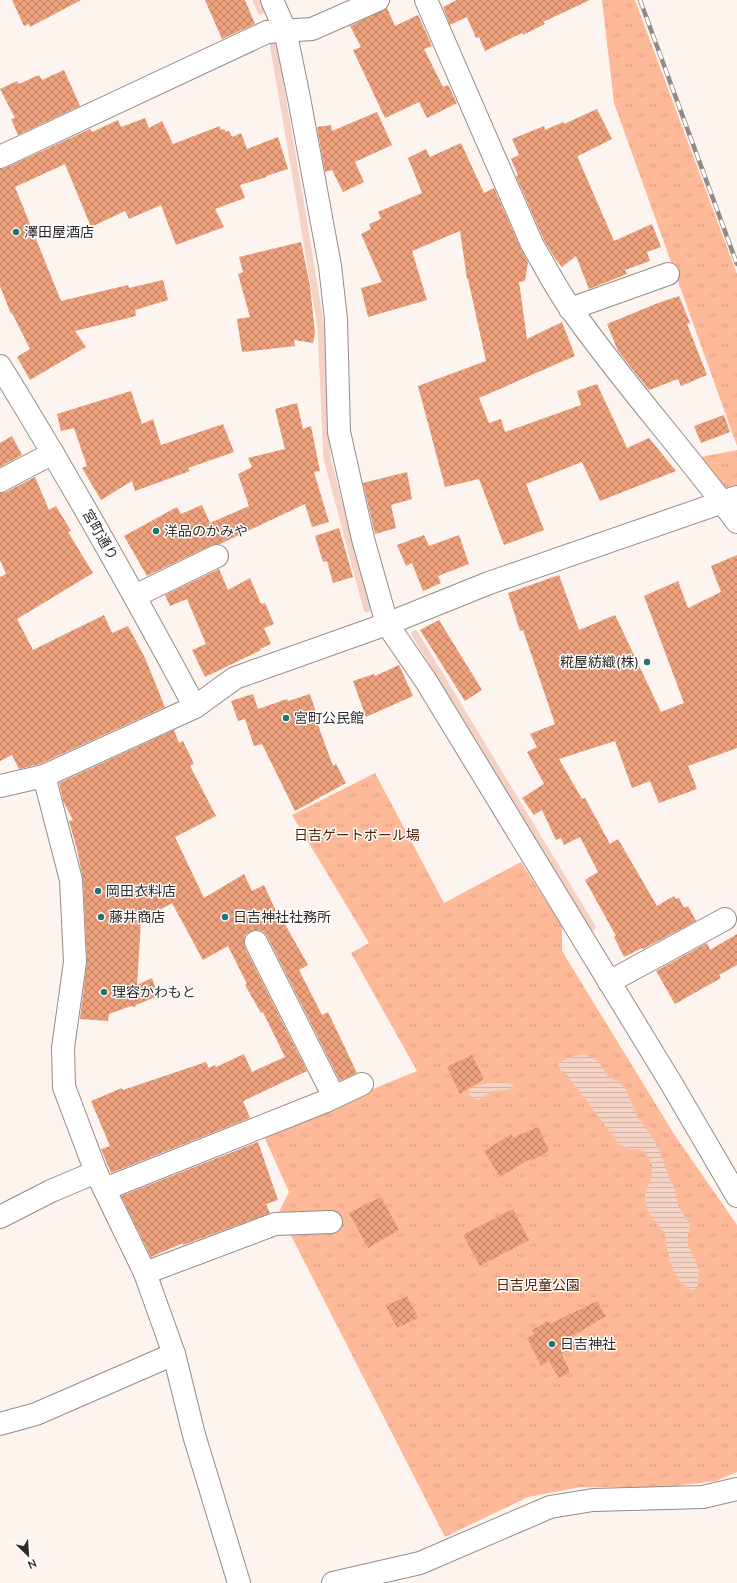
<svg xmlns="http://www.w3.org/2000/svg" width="737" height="1583" font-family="'Nunito Sans','Noto Sans JP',sans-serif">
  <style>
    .park { fill: url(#park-tufts) }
    .water { fill: url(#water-rules) }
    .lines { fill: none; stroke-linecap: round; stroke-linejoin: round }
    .stream { stroke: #f4d3c5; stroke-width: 7 }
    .building { fill: url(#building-cross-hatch) }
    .minor-casing { stroke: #948c88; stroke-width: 24 }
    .minor { stroke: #fff; stroke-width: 22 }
    .rail-casing { stroke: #918b88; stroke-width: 4.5 }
    .rail { stroke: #fff; stroke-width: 3; stroke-dasharray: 9; stroke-linecap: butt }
    .poi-dot { fill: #267173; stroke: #fff; stroke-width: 1.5 }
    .labels { text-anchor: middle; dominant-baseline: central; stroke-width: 3; stroke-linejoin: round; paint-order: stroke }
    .poi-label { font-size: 14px; fill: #2e2b2a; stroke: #fff; text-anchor: start }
    .street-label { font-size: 14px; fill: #2e2b2a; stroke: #fff }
    .park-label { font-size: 14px; fill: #522207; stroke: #fff }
  </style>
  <defs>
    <pattern id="park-tufts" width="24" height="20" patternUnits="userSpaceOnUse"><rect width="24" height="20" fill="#feb999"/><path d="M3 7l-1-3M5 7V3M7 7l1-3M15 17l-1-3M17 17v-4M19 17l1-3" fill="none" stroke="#da9f84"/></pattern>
    <pattern id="water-rules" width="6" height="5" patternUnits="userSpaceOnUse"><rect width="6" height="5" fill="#f4d3c5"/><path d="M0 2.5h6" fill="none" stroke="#d2b5a9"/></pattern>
    <pattern id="building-cross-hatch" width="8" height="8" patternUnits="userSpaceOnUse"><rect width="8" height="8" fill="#eda07c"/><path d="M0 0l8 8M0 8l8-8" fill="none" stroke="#c08366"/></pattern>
  </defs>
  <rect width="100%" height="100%" fill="#fdf3ef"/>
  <g class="park">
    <polygon points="602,0 635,0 737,274 737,446 614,103"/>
    <polygon points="737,450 737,490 721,494 696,458"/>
    <polygon points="375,773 444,903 521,862 562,926 562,951 674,1134 737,1225 737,1472 716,1481 666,1487 581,1487 528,1497 445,1537 279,1212 289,1192 263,1134 417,1071 351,953 369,943 292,815"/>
  </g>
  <g class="water">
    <path d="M585,1054l13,7 10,16c22,6 22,29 33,45 3,6 8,9 11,15 9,14 13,30 19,45l3,3c2,13 6,30 16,38l-3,20 11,23v22l-7,2c-13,-7 -21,-25 -23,-38 -2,-7 -1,-13 -4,-19 -5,-10 -18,-19 -19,-31 -1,-11 7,-22 7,-33 1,-7 -5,-14 -9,-19l-14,-1 -10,-5 -53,-70 -6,-4 -2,-3 1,-4 11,-6z"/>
    <path d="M499,1082l13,2 2,2 -6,4 -15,1 -15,9 -8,-4 -1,-7c10,-5 19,-6 30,-7z"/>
  </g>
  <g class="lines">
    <g class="stream">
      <polyline points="256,0 261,11"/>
      <polyline points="273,43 301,206 321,328 327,458 367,609"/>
      <polyline points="415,634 592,927"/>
    </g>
  </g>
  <g class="building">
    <polygon points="12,0 81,0 30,27 29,24 24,26"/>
    <polygon points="205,0 245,0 255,24 222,39"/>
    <polygon points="457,0 590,0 543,22 545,24 523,35 522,33 485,51 479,37 476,38 467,17 450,25 443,7"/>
    <polygon points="387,8 395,26 418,15 432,46 424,49 443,87 448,85 457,103 427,118 419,102 385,118 353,50 361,47 350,26"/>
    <polygon points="64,70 80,106 18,135 11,119 15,118 0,89 17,81 19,84 39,75 42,80"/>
    <polygon points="597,109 612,139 578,156 578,158 614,241 652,224 661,247 647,252 650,261 625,270 627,274 589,289 576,256 562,267 554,257 543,238 516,176 518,175 511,159 519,155 512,139 544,126 545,130 563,122 564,124"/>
    <polygon points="377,112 392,145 355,162 364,182 343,192 332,170 325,172 317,127 331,125 332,131"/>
    <polygon points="145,118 149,128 162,121 173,144 220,126 221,130 224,129 226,132 229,131 232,137 241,133 247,149 278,137 288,169 266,176 267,177 240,185 245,198 215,209 224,227 176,245 161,205 129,219 125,211 91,227 65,164 15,187 61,301 128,285 129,288 163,280 168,300 135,310 136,316 75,331 86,347 30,380 17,357 30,349 12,313 11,314 0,286 0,169 5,168 90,129 92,132 118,120 121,127"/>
    <polygon points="461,143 484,193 494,188 521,249 528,262 525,281 519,282 527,339 562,322 575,356 479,398 489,423 501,419 505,432 581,405 577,391 597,384 627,448 649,438 676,471 600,501 582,462 526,484 544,530 504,545 479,479 445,487 418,386 486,361 468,279 467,279 460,231 412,251 427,300 368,317 361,288 382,282 361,234 371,229 369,224 381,219 378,212 422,193 408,158 426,149 430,157"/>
    <polygon points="301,242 310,286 315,333 313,343 294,340 295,346 242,352 237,319 250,317 238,274 243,272 239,257"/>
    <polygon points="679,296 690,323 687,324 707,375 681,386 678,379 649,390 618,351 607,324 658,303"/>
    <polygon points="131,391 142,424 153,419 161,445 223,424 234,452 188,468 190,471 135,491 132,481 101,500 82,468 87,466 74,428 61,431 57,414"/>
    <polygon points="297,403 303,429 311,426 320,471 314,472 329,522 312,527 305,504 220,544 212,545 147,576 124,536 177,507 181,514 202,505 210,523 249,506 238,474 252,467 248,458 285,449 275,409"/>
    <polygon points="724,415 730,432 701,443 694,426"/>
    <polygon points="12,436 22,455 0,467 0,443"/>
    <polygon points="407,472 412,499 391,505 396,528 375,534 363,483"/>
    <polygon points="35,477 49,510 56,506 71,531 68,532 93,573 17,619 33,650 104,615 112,633 128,626 145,658 165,707 40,764 19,769 12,755 0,761 0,577 6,574 0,560 0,493 6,492"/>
    <polygon points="339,528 353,577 333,583 327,561 323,562 315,536"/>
    <polygon points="424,535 429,546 459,535 469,564 438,576 441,583 423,591 412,563 406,566 397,545"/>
    <polygon points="737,555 737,748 688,766 697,789 659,803 650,781 632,788 615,741 559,759 582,799 585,798 610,844 618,839 657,906 674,896 676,899 679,898 684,908 688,906 696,921 643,949 642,948 624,957 614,937 616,936 585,880 598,872 580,837 564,845 561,838 556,840 542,810 534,815 522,798 544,784 527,752 537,747 530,734 555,724 523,630 520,631 508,593 559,575 579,630 615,615 661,712 684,703 644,596 678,581 688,608 721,592 711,566"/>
    <polygon points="219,569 228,590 250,578 261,604 265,603 274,624 264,628 271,644 260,649 261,650 205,677 192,650 206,644 187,599 170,606 165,595"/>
    <polygon points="439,620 482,690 465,701 420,630"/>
    <polygon points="399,665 413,696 366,717 353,681 374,674 375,676"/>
    <polygon points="253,694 258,709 287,699 288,701 310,694 320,725 318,725 333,766 336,764 346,783 295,811 262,744 254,746 245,719 238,721 231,701"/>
    <polygon points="174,730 179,743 183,741 194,764 190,766 216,816 175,837 204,898 244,874 252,891 264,885 280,920 282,919 308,965 299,970 322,1015 328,1012 357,1073 340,1081 267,936 263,931 257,930 251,931 245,935 244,942 245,948 307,1071 243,1101 250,1118 111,1173 101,1149 110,1146 91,1101 122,1088 123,1090 206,1062 209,1068 215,1065 216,1067 244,1054 252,1072 285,1057 263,1012 261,1013 245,985 247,984 228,946 203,960 172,903 141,921 137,985 152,978 158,996 136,1005 135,1007 131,1006 109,1014 108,1021 80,1019 87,962 83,879 77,849 69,821 73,820 63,801 59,783"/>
    <polygon points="737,934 737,965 719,975 721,978 675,1004 656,971 707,943 710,950"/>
    <polygon points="472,1055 484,1079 460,1094 447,1067"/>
    <polygon points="538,1127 549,1151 531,1161 530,1159 500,1177 484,1151 511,1134 513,1138"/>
    <polygon points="258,1142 278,1200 266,1204 270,1213 183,1245 183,1243 151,1257 121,1196"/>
    <polygon points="381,1197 399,1230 368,1248 349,1213"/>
    <polygon points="513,1209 529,1240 480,1266 463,1235"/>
    <polygon points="407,1296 418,1318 397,1328 386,1306"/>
    <polygon points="597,1301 606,1316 571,1337 576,1346 562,1354 570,1372 559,1378 549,1361 541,1366 527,1338 534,1334 532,1330 548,1321 550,1324"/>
  </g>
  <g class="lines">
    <g class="minor-casing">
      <g id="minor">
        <polyline points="272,0 285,30 299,98 330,266 336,319 339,432 363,539 387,624 426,681 671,1083 737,1196"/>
        <path d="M426,0l106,244c13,22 24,45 39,65 52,74 113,141 166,213"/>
        <polyline points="0,157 267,32 312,29 378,0"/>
        <polyline points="570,309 668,274"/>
        <path d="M0,366c69,111 133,226 195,341"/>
        <polyline points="0,481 53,453"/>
        <polyline points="135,596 217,556"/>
        <polyline points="44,776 71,880 75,962 63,1048 64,1087 96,1172 145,1273 174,1354 194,1435 239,1583"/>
        <polyline points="0,786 44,776 195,707 235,678 387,624 489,583 737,497"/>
        <polyline points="256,942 334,1097"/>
        <polyline points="609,982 725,919"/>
        <polyline points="105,1189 326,1101 362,1084"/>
        <polyline points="0,1217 51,1191 96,1172"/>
        <polyline points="145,1273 275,1224 331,1222"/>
        <polyline points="0,1424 36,1414 174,1354"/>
        <polyline points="333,1583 420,1563 550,1507 593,1500 703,1497 737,1489"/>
      </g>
    </g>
    <use href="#minor" class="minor"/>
    <g class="rail-casing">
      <polyline id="rail" points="640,0 737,264"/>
    </g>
    <use href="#rail" class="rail"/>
  </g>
  <g class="poi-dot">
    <circle cx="16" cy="232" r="4"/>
    <circle cx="156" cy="531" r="4"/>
    <circle cx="647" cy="662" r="4"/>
    <circle cx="286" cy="718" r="4"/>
    <circle cx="98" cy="891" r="4"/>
    <circle cx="101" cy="917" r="4"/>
    <circle cx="225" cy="917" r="4"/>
    <circle cx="104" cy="992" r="4"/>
    <circle cx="552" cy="1344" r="4"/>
  </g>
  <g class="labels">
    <g class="poi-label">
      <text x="24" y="232">澤田屋酒店</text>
      <text x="164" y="531">洋品のかみや</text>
      <text x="639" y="662" text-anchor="end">糀屋紡織(株)</text>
      <text x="294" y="718">宮町公民館</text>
      <text x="106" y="891">岡田衣料店</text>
      <text x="109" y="917">藤井商店</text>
      <text x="233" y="917">日吉神社社務所</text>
      <text x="112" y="992">理容かわもと</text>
      <text x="560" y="1344">日吉神社</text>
    </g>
    <g class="street-label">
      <text transform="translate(100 535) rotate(60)">宮町通り</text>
    </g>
    <g class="park-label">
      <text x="357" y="835">日吉ゲートボール場</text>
      <text x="538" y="1285">日吉児童公園</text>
    </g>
  </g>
  <g transform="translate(28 1555) rotate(155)" stroke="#ffffff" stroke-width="3" paint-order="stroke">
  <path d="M0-3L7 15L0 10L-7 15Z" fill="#2e2b2a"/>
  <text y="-6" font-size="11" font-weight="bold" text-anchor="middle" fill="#2e2b2a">N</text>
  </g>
</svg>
